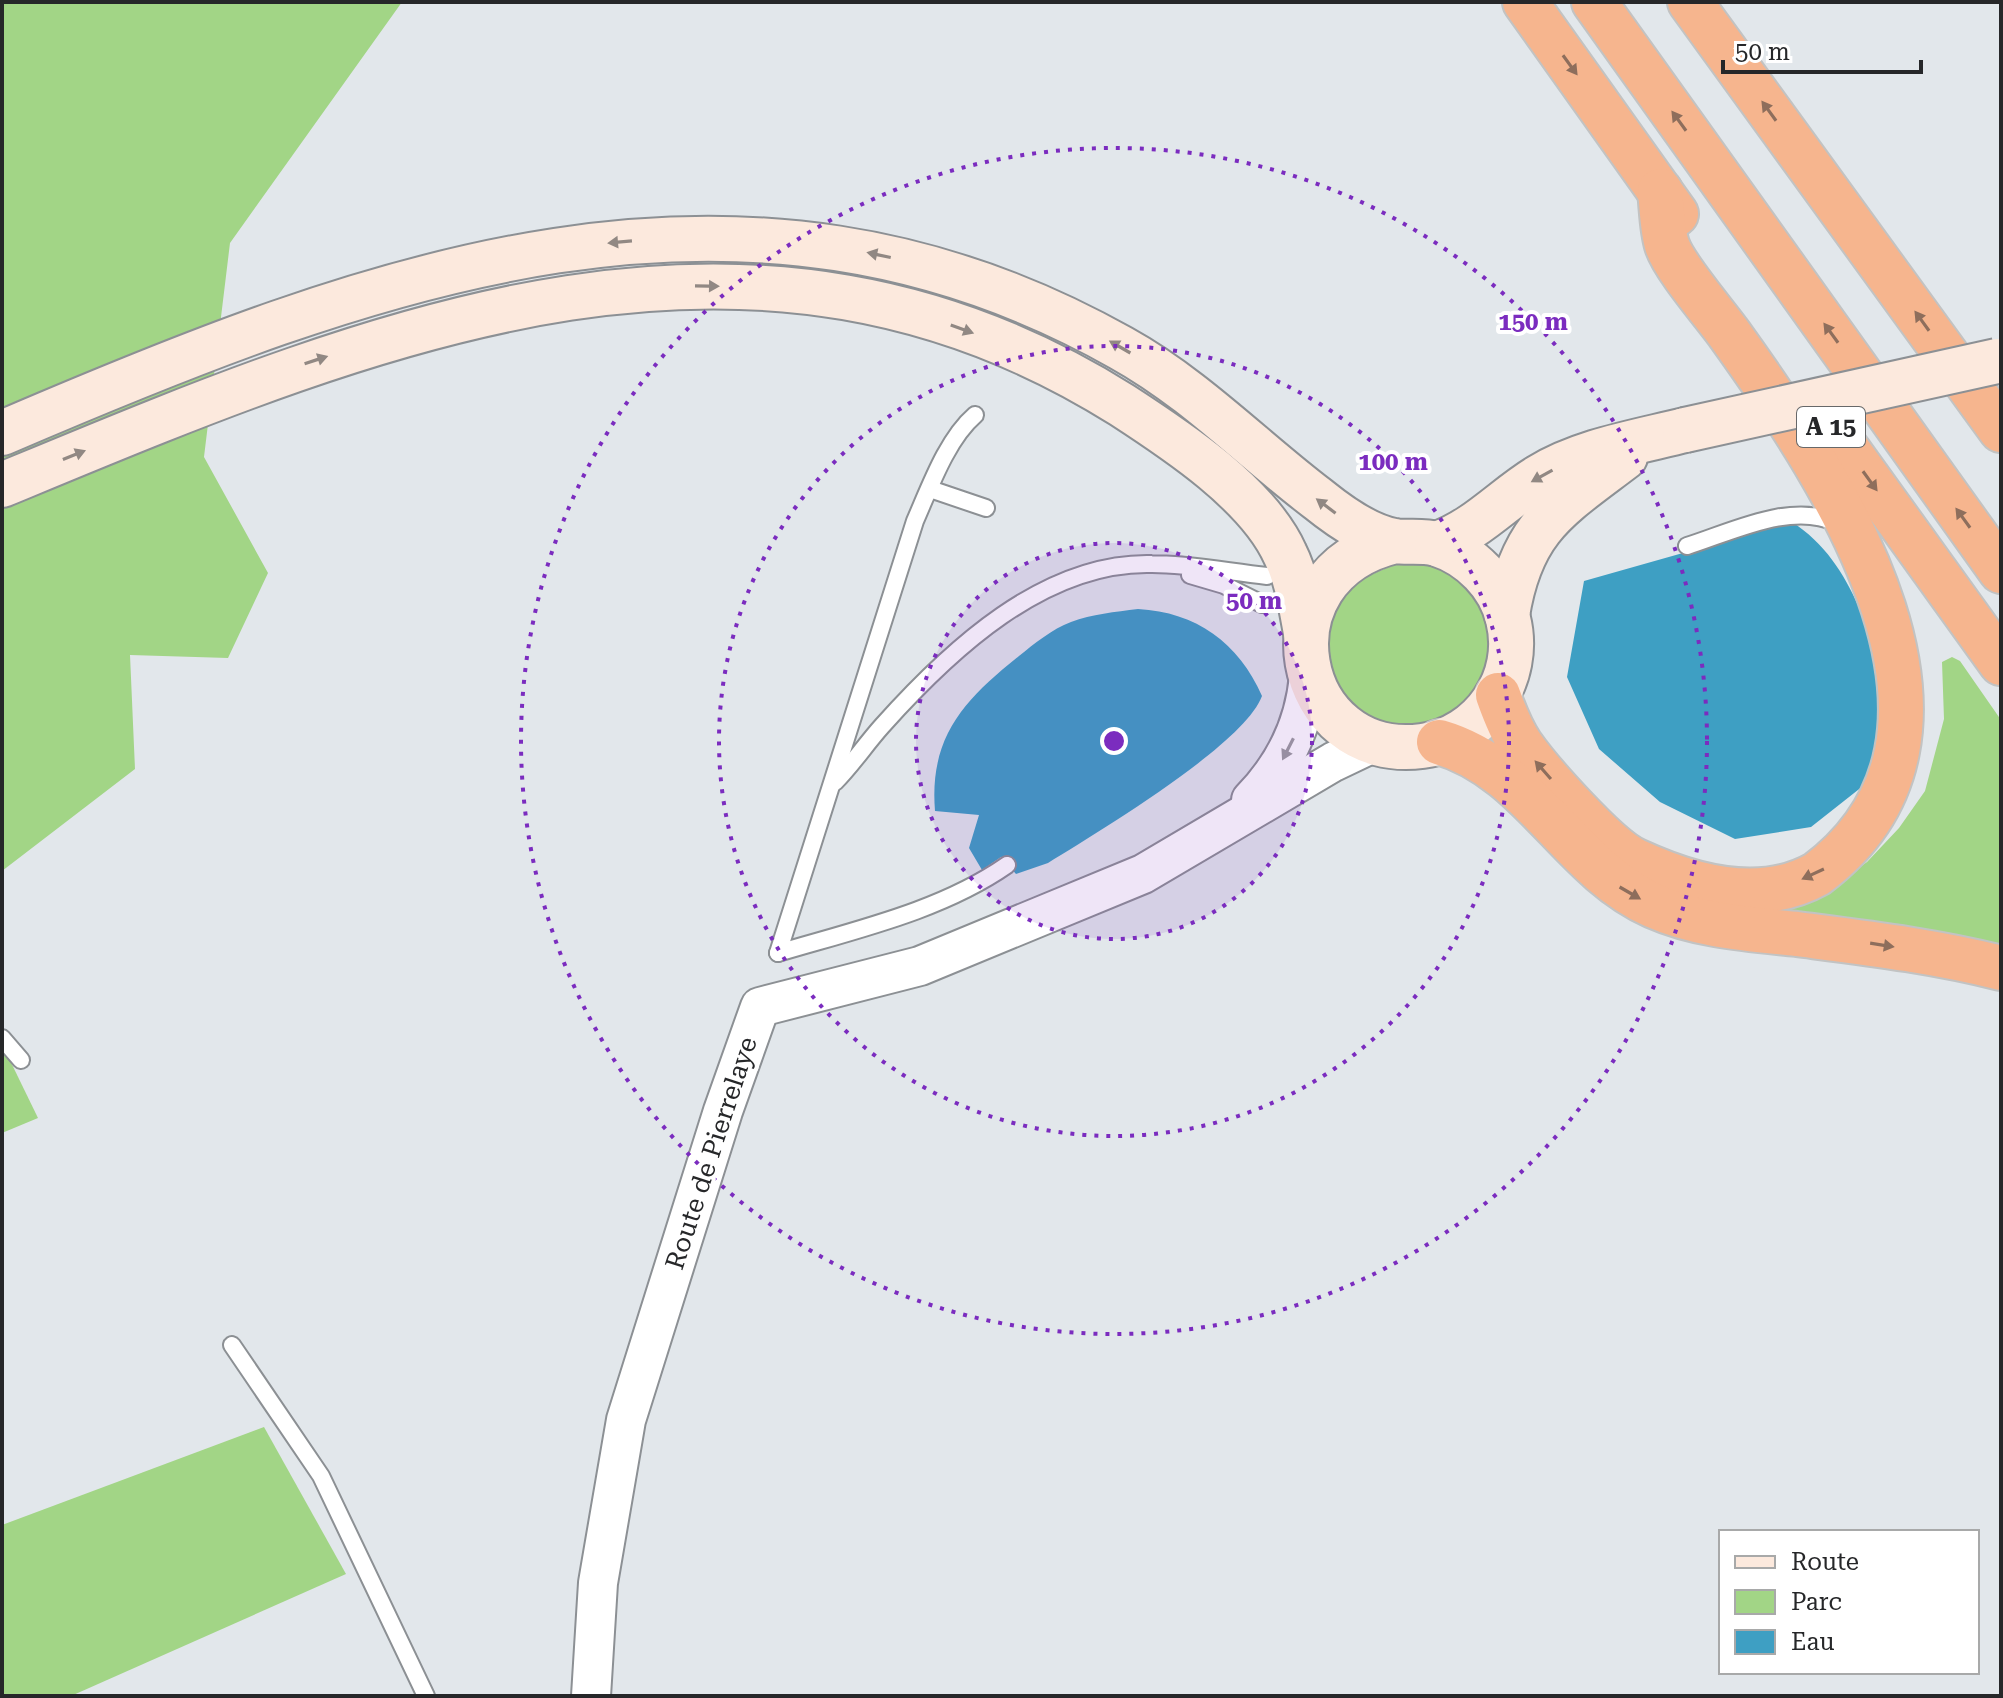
<svg xmlns="http://www.w3.org/2000/svg" width="2003" height="1698" font-family="'Roboto Serif',serif">
  <style>
    .green { fill: #a2d586 }
    .water { fill: #3e9fc3 }
    .lines { fill: none; stroke-linecap: round; stroke-linejoin: round }
    .service-casing { stroke: #8c9094; stroke-width: 20 }
    .tertiary-casing { stroke: #8c9094; stroke-width: 42 }
    .secondary-casing { stroke: #8c9094; stroke-width: 48 }
    .motorway-casing { stroke: #c2c3c3; stroke-width: 48 }
    .service { stroke: #fff; stroke-width: 16 }
    .tertiary { stroke: #fff; stroke-width: 38 }
    .secondary { stroke: #fce9dd; stroke-width: 44 }
    .motorway { stroke: #f6b58e; stroke-width: 44 }
    .secondary-bridge-casing { stroke: #8c9094; stroke-width: 48; stroke-linecap: butt }
    .secondary-bridge { stroke: #fce9dd; stroke-width: 44 }
    .oneway { fill: #8e6e5c }
    .oneway2 { fill: #918883 }
    .oneway3 { fill: #9d9e9f }
    .ring { fill: none; stroke: #7b2cbf; stroke-width: 4; stroke-dasharray: 4 8 }
    .labels { text-anchor: middle; dominant-baseline: central; stroke-width: 8; stroke-linejoin: round; paint-order: stroke }
    .shield { fill: #fff; stroke: #676869; stroke-width: 2 }
    .shield-label { font-size: 24px; font-weight: bold; fill: #262729 }
    .street-label { font-size: 26px; fill: #262729; stroke: #fff }
    .centre { fill: #7b2cbf; stroke: #fff; stroke-width: 4 }
    .ring-label { font-size: 24px; text-anchor: middle; font-weight: bold; fill: #7b2cbf; stroke: #fff; stroke-width: 8; stroke-linejoin: round; paint-order: stroke }
  </style>
  <rect width="100%" height="100%" fill="#e2e7eb"/>
  <g class="green">
    <polygon points="2,2 402,2 230,243 204,457 268,573 228,658 130,655 135,769 2,871"/>
    <polygon points="1403,561 1439,565 1482,596 1496,665 1455,722 1385,729 1342,697 1325,646 1333,611 1354,582"/>
    <polygon points="1952,657 1960,661 2001,720 2001,951 1672,896 1833,886 1867,862 1899,828 1925,791 1944,719 1942,662"/>
    <polygon points="2,1044 38,1118 2,1133"/>
    <polygon points="264,1427 346,1574 71,1696 2,1696 2,1525"/>
  </g>
  <g class="water">
    <path d="M1792,522c64,41 80,122 102,189l-31,75 -52,41 -76,12 -75,-37 -61,-53 -32,-72 17,-96z"/>
    <path d="M1138,609c58,3 101,34 124,87 -18,49 -164,136 -214,167l-32,11 -15,-17 -19,13 -13,-22 10,-33 -44,-4c-6,-74 29,-111 84,-155 15,-12 33,-27 52,-34 21,-8 44,-10 67,-13z"/>
  </g>
  <g class="lines">
    <g class="service-casing">
      <g id="service">
        <polyline points="930,489 986,508"/>
        <path d="M1687,546c45,-14 105,-45 150,-23"/>
        <polyline points="1190,575 1224,585 1262,604"/>
        <path d="M835,782c17,-17 30,-37 47,-56 67,-75 162,-165 270,-162 38,0 77,8 115,12"/>
        <path d="M778,953l137,-432c15,-34 32,-82 60,-106"/>
        <path d="M778,953c77,-23 163,-42 229,-88"/>
        <polyline points="2,1038 21,1060"/>
        <polyline points="232,1345 321,1476 426,1696"/>
      </g>
    </g>
    <g class="tertiary-casing">
      <g id="tertiary">
        <path d="M1251,800c34,-35 54,-76 58,-125"/>
        <polyline points="591,1696 598,1583 626,1420 723,1111 760,1007 920,966 1143,874 1333,762 1375,742"/>
      </g>
    </g>
    <g class="secondary-casing">
      <g id="secondary">
        <path d="M2,433c368,-158 738,-300 1119,-85 74,41 131,101 197,151 21,17 49,37 76,42 14,2 28,-1 43,3 34,11 63,40 71,75 15,59 -26,119 -86,127 -128,17 -168,-171 -27,-205"/>
        <path d="M2,485c367,-152 745,-316 1120,-80 54,35 136,89 163,149 12,24 16,52 21,79"/>
        <path d="M1437,544c40,-14 66,-45 102,-67 42,-26 98,-35 146,-47"/>
        <path d="M1507,615c14,-88 51,-107 118,-158"/>
      </g>
    </g>
    <g class="motorway-casing">
      <g id="motorway">
        <polyline points="1525,2 1676,214"/>
        <polyline points="1594,2 2001,571"/>
        <polyline points="1690,2 2001,430"/>
        <polyline points="1834,431 2001,663"/>
        <path d="M1498,695c6,17 13,35 23,50 19,27 86,103 115,116 54,25 124,45 181,13 186,-140 20,-390 -87,-539 -15,-21 -56,-68 -63,-90 -5,-16 -5,-37 -7,-54"/>
        <path d="M1439,742c93,27 130,126 215,164 45,20 95,23 143,28 69,9 137,17 204,34"/>
      </g>
    </g>
    <use href="#service" class="service"/>
    <use href="#tertiary" class="tertiary"/>
    <use href="#secondary" class="secondary"/>
    <use href="#motorway" class="motorway"/>
    <g class="secondary-bridge-casing">
      <polyline id="secondary-bridge" points="1685,430 1997,361"/>
    </g>
    <use href="#secondary-bridge" class="secondary-bridge"/>
  </g>
  <defs><path id="oneway-solid" d="M-6-.8H1V-3.2L6.5 0L1 3.2V.8H-6Z" transform="scale(2)"/></defs>
  <g class="oneway">
    <use href="#oneway-solid" transform="translate(1570 65) rotate(54)"/>
    <use href="#oneway-solid" transform="translate(1769 111) rotate(-126)"/>
    <use href="#oneway-solid" transform="translate(1679 121) rotate(-126)"/>
    <use href="#oneway-solid" transform="translate(1922 321) rotate(-126)"/>
    <use href="#oneway-solid" transform="translate(1831 333) rotate(-126)"/>
    <use href="#oneway-solid" transform="translate(1870 481) rotate(54)"/>
    <use href="#oneway-solid" transform="translate(1963 518) rotate(-126)"/>
    <use href="#oneway-solid" transform="translate(1543 770) rotate(-131)"/>
    <use href="#oneway-solid" transform="translate(1813 874) rotate(155)"/>
    <use href="#oneway-solid" transform="translate(1630 893) rotate(30)"/>
    <use href="#oneway-solid" transform="translate(1882 945) rotate(9)"/>
  </g>
  <g class="oneway2">
    <use href="#oneway-solid" transform="translate(620 242) rotate(175)"/>
    <use href="#oneway-solid" transform="translate(879 255) rotate(-168)"/>
    <use href="#oneway-solid" transform="translate(707 286) rotate(1)"/>
    <use href="#oneway-solid" transform="translate(962 329) rotate(20)"/>
    <use href="#oneway-solid" transform="translate(1120 347) rotate(-150)"/>
    <use href="#oneway-solid" transform="translate(316 360) rotate(-18)"/>
    <use href="#oneway-solid" transform="translate(74 455) rotate(-22)"/>
    <use href="#oneway-solid" transform="translate(1542 476) rotate(151)"/>
    <use href="#oneway-solid" transform="translate(1326 506) rotate(-143)"/>
  </g>
  <use class="oneway3" href="#oneway-solid" transform="translate(1288 749) rotate(117)"/>
  <circle cx="1114" cy="741" r="198" fill="#7b2cbf" fill-opacity=".12"/>
  <g class="ring">
    <circle cx="1114" cy="741" r="198"/>
    <circle cx="1114" cy="741" r="395"/>
    <circle cx="1114" cy="741" r="593"/>
  </g>
  <g class="labels">
    <rect class="shield" x="1797" y="407" width="68" height="40" rx="6"/>
    <g class="shield-label">
      <text x="1831" y="427">A 15</text>
    </g>
    <g class="street-label">
      <text transform="translate(711 1153) rotate(-72)">Route de Pierrelaye</text>
    </g>
  </g>
  <circle cx="1114" cy="741" r="12" class="centre"/>
  <g class="ring-label">
    <text x="1533" y="330">150 m</text>
    <text x="1393" y="470">100 m</text>
    <text x="1254" y="609">50 m</text>
  </g>
  <rect width="2003" height="1698" fill="none" stroke="#262729" stroke-width="8"/>
  <rect x="1719" y="1530" width="260" height="144" fill="#ffffff" stroke="#a8a9a9" stroke-width="2"/>
  <rect x="1735" y="1556" width="40" height="12" fill="#fce9dd" stroke="#a8a9a9" stroke-width="2"/>
  <text x="1791" y="1570" font-size="24" fill="#262729">Route</text>
  <rect x="1735" y="1590" width="40" height="24" fill="#a2d586" stroke="#a8a9a9" stroke-width="2"/>
  <text x="1791" y="1610" font-size="24" fill="#262729">Parc</text>
  <rect x="1735" y="1630" width="40" height="24" fill="#3e9fc3" stroke="#a8a9a9" stroke-width="2"/>
  <text x="1791" y="1650" font-size="24" fill="#262729">Eau</text>
  <path d="M1723 60v12h198v-12" fill="none" stroke="#262729" stroke-width="4"/>
  <text x="1735" y="60" font-size="24" fill="#262729" stroke="#ffffff" stroke-width="6" paint-order="stroke">50 m</text>
</svg>
